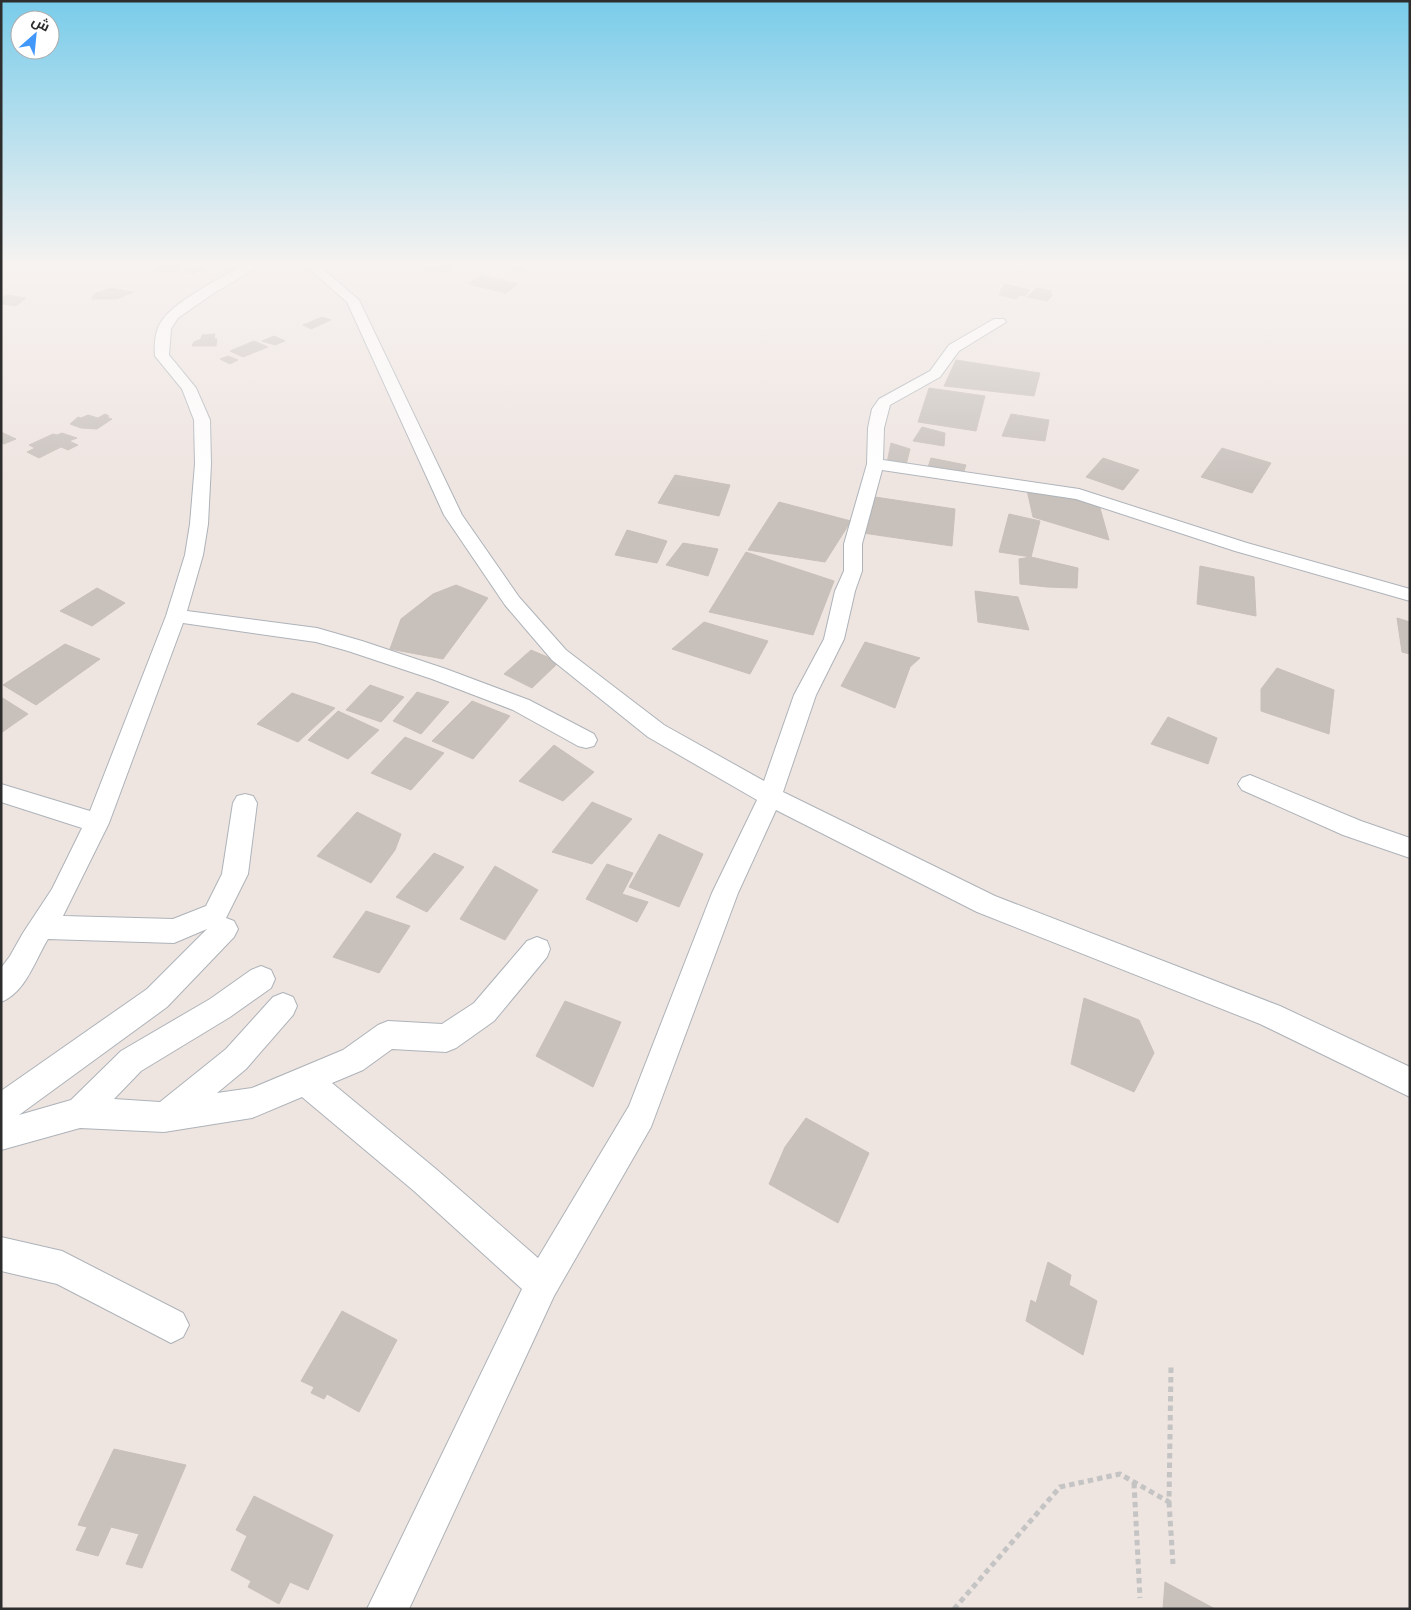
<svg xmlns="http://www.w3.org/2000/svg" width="1411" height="1610" font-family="Overpass,Cairo,sans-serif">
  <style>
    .building { fill: #c7c0bb; stroke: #cac0b9 }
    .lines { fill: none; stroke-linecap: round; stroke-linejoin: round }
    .street-casing { stroke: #adb3b9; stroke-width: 2 }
    .path { stroke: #c4c4c4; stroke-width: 5; stroke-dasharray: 5.5 4; stroke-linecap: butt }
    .street { fill: #fff; fill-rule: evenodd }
  </style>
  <rect width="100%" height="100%" fill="#eee4e0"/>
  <g class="building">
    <polygon points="161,264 178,264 185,266 171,273 153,271"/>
    <polygon points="430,264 448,264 454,265 445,272 424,268"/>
    <polygon points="509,264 531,264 521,271 506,266"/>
    <polygon points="199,267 205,268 193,274 186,273"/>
    <polygon points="482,275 518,284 506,293 468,284"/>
    <polygon points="1005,284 1030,290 1025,296 1020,295 1016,299 999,295 1003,290 1000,290"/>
    <polygon points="111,288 133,292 117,299 91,299 96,293"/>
    <polygon points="1037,288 1052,291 1050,294 1053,295 1047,301 1027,297"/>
    <polygon points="7,295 26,298 16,306 1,304 1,298"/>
    <polygon points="322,317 331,320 311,329 303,325"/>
    <polygon points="215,334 214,338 217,339 216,346 192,346 194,342 201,339 202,335"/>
    <polygon points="274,336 285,341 275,345 262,341"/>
    <polygon points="254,341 268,347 243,357 230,351"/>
    <polygon points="228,356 238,360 230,364 220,359"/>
    <polygon points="956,360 1040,373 1034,396 944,386"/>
    <polygon points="929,388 985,396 976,431 918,422"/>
    <polygon points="105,414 109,416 106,417 112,419 97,429 81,428 70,424 78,417 81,418 88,415 98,418"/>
    <polygon points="1011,414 1049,420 1045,441 1002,436"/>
    <polygon points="922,427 945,433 944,446 913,441"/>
    <polygon points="1,432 16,439 4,444 1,443"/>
    <polygon points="62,433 77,438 69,441 78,445 68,450 61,447 39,458 27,452 35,448 29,445 53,434 57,435"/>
    <polygon points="891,443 910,449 906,465 887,463"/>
    <polygon points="1222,448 1271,463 1252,493 1201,477"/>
    <polygon points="931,458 966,465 963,474 928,467"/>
    <polygon points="1103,458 1139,470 1123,490 1086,477"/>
    <polygon points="675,475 730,485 719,516 658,503"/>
    <polygon points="1027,490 1098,501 1109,540 1033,517"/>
    <polygon points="875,497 955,509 952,546 863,533"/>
    <polygon points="779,502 851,521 825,562 748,550"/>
    <polygon points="1009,514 1040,521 1031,557 999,552"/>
    <polygon points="627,530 667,541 657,563 615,555"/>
    <polygon points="683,543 718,549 708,576 666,565"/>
    <polygon points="746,552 834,581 813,635 709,612"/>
    <polygon points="1031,557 1078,568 1077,588 1047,587 1020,584 1019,559"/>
    <polygon points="1200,566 1254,577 1256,616 1197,604"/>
    <polygon points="456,585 488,598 443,659 390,649 401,619 433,594"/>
    <polygon points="97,588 125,603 92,626 60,611"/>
    <polygon points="975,591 1018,597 1029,630 978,622"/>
    <polygon points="1397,618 1410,622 1410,654 1402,652"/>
    <polygon points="704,622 768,641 750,674 672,649"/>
    <polygon points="865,642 920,658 910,667 895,708 841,686"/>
    <polygon points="65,644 100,659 36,705 3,685"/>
    <polygon points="531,650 559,662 532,688 504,674"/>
    <polygon points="1277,668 1334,690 1329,734 1261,711 1261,689"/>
    <polygon points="370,685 404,697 381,722 346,710"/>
    <polygon points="417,692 449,702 421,734 393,721"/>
    <polygon points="292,693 335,708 298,742 257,724"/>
    <polygon points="1,697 28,714 1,733"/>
    <polygon points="472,701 510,716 473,759 432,741"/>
    <polygon points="338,711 379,730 348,759 308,740"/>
    <polygon points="1168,717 1217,738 1208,764 1151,744"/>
    <polygon points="405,737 444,753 411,790 371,773"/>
    <polygon points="554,745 594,772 563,801 519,781"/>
    <polygon points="592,802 632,819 592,864 552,852"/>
    <polygon points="357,812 401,834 395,850 371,883 317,856"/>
    <polygon points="659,834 703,854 679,907 629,887"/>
    <polygon points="434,853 464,867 427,912 396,897"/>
    <polygon points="607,864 633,873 622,894 648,902 637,922 586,899"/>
    <polygon points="495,866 538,890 505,940 460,919"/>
    <polygon points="366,911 410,926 379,973 333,957"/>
    <polygon points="1084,998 1139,1020 1154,1053 1134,1092 1071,1064"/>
    <polygon points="565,1001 621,1022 593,1087 536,1056"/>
    <polygon points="806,1118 869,1153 838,1223 769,1184 785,1147"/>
    <polygon points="1048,1262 1071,1275 1069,1285 1097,1301 1083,1355 1026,1321 1031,1300 1036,1303"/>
    <polygon points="342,1311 397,1340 359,1412 327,1394 324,1399 311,1393 314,1387 301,1381"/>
    <polygon points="114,1449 186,1465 142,1568 126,1564 139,1534 111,1527 98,1556 76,1550 87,1527 78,1525"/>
    <polygon points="254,1496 333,1535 308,1590 290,1582 279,1604 248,1587 251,1581 231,1570 247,1536 236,1530"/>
    <polygon points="1165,1582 1215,1609 1163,1609"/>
  </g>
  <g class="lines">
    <g class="street-casing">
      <g id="street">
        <path d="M247,264h16l-49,29 -36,25 -7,11 -2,26 27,33 14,32 1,44 -3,60 -5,31 -16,56 130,17 45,13 84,28 83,31 65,34 3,6 -3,6 -8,2 -8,-2 -65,-36 -81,-31 -84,-28 -32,-9 -133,-19 -74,200 -46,93 110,3 33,-13 16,-32 11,-71 4,-7 8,-2 8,2 4,7 -9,71 -22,44 8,3 4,8 -4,8 -67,70 -148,108 52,-15 50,-49 89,-52 41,-29 10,-4 10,4 4,9 -4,9 -41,29 -89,54 -27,28 46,3 66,-53 47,-52 10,-4 10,4 4,9 -4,9 -47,54 -29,24 35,-5 91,-38 35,-25 10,-4 54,3 32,-21 53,-62 10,-4 10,4 3,8 -3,8 -53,64 -38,27 -10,4 -54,-3 -29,21 -31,13 104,86 102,89 91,-152 83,-213 45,-93 -109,-63 -96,-77 -47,-55 -61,-90 -97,-213 -43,-38h13l42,36 103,215 57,82 47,53 98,75 100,56 30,-86 30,-56 11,-48 9,-20v-27l23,-80 1,-36 4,-19 7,-10 51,-28 19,-26 45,-26h10l2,3 -47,29 -19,26 -50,28 -6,23 -1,32 196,29 168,54 163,46v12l-175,-50 -159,-52 -194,-29 -20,74v27l-7,20 -11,48 -28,56 -33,97 212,104 285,110 130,61v30l-150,-73 -283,-112 -201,-102 -38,83 -87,234 -97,169 -145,313h-42l155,-320 -108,-98 -112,-94 -50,21 -88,14 -84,-4 -79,22v-59l146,-102 60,-60 -33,14 -126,-4c-13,21 -22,53 -47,63v-34l9,-12 13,-23 29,-44 30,-61 -81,-26v-18l89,27 76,-195 19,-61 5,-31 5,-60 -1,-44 -12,-31 -27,-33c-1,-12 0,-27 8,-37 14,-19 62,-44 84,-55z"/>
        <polygon points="1250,775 1361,821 1410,838 1410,858 1343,835 1242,790 1238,784 1242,778"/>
        <polygon points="1,1237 62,1251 183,1313 189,1325 183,1337 171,1343 57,1284 1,1271"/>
      </g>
    </g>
    <g class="path">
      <polyline points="1134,1483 1140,1598"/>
      <polyline points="1169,1502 1173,1564"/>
      <polyline points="954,1609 1060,1487 1120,1474 1169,1502 1171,1367"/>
    </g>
    <use href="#street" class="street"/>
  </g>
  <linearGradient id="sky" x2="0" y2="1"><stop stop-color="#79ccea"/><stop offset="0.54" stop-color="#f7f3f1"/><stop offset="1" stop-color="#f7f3f1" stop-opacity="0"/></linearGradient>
  <rect width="1411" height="489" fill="url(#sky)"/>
  <rect width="1411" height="1610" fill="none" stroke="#2d2d2d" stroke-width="5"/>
  <g transform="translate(35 35) rotate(27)"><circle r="24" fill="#ffffff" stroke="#ababab"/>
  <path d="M0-4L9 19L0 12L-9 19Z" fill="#4298fa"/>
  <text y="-8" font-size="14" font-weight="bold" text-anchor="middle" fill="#2d2d2d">ش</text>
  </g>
</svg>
